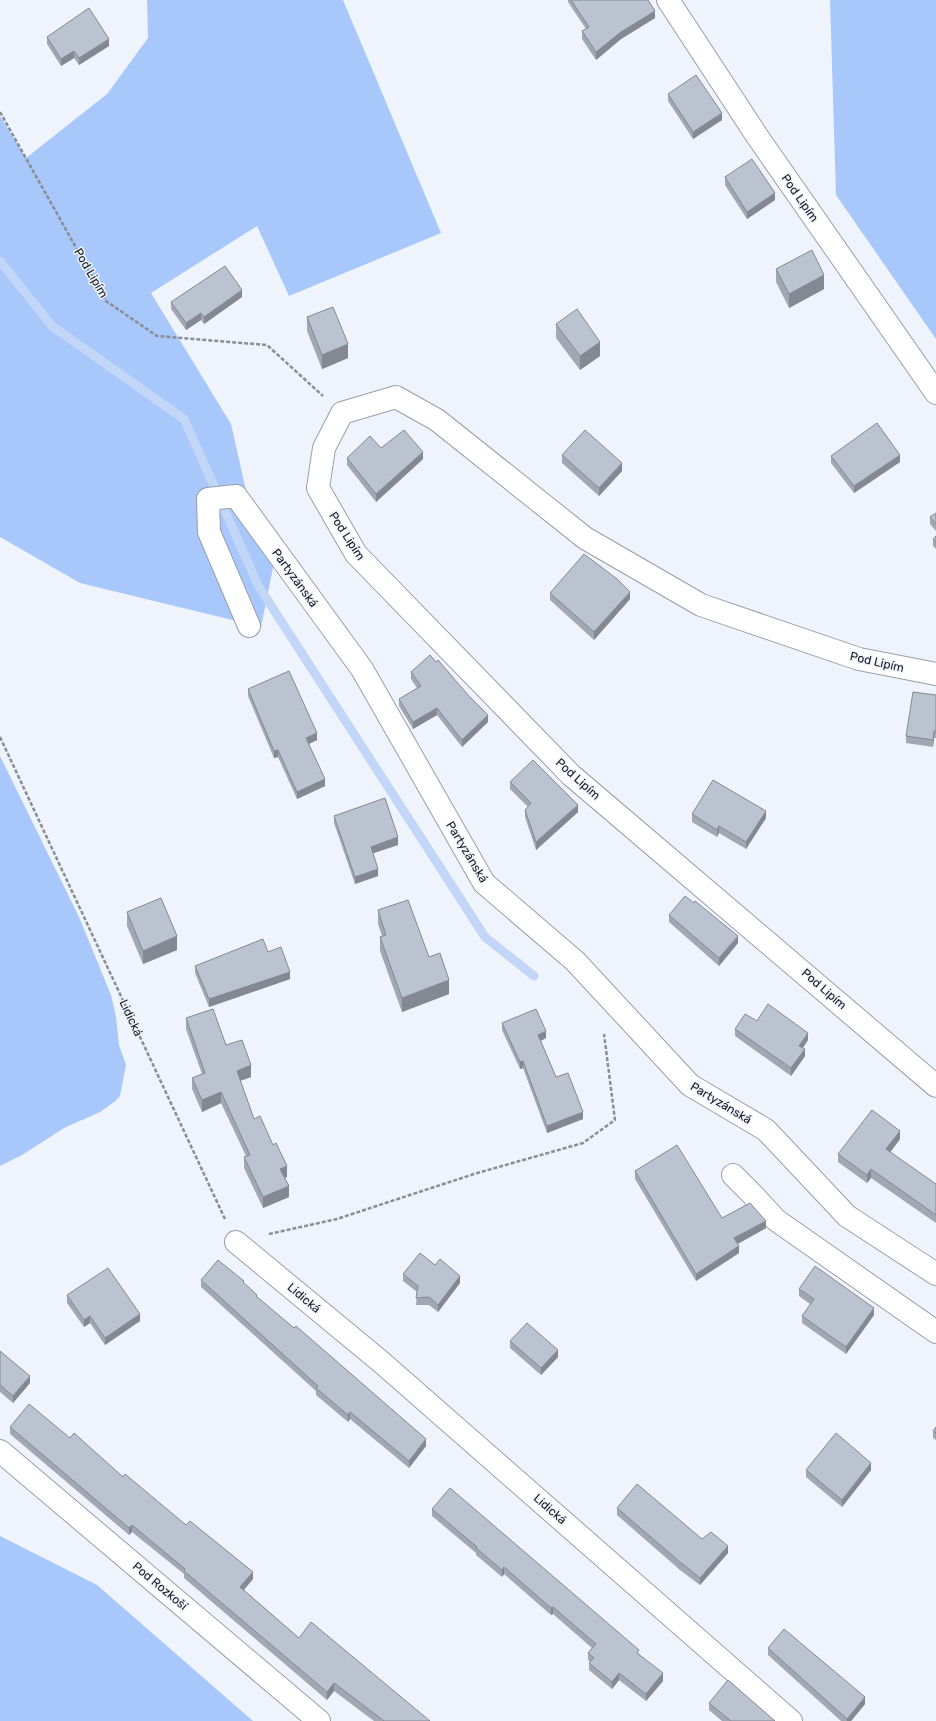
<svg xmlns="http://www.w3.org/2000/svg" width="936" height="1721" font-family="Rubik,sans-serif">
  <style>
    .green { fill: #a8c7fa }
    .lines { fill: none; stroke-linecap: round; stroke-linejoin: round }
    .stream { stroke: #c2d6f7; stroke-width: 9 }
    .minor-casing { stroke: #979fac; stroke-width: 24 }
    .path { stroke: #898d94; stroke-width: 2.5; stroke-dasharray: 4 2; stroke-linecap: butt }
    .minor { stroke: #fff; stroke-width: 22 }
    .wall { fill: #a1a8b4 }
    .shaded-wall { fill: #838892 }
    .building { fill: #bbc3d1; stroke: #838892 }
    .labels { text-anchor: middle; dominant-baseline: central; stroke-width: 3; stroke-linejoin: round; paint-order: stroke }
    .street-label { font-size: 12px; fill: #15181d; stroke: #eff4fc }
  </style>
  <rect width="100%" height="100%" fill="#eff4fc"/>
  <g class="green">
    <polygon points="147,0 343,0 441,233 289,296 257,226 151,293 231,424 257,539 274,563 261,627 80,583 0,537 0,116 26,158 107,94 148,38"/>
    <polygon points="830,0 936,0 936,339 836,195"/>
    <polygon points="0,756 79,917 111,995 116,1017 119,1045 126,1065 120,1096 114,1102 100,1112 64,1128 22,1155 0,1166"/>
    <polygon points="0,1536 97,1585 253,1721 0,1721"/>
  </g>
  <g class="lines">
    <polyline class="stream" points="0,261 52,326 184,419 259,587 485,937 534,976"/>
    <g class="minor-casing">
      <g id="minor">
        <polyline points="668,0 757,136 936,393"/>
        <polyline points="249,626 209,532 208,499 236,496 362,669 484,883 575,961 690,1085 766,1130 847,1216 936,1274"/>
        <polyline points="936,674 859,659 701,605 585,538 437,420 396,397 342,413 324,448 318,488 356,554 571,775 936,1086"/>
        <polyline points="733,1175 753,1195 776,1220 936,1332"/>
        <polyline points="236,1242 380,1361 791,1721"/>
        <polyline points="0,1451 319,1721"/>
      </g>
    </g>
    <g class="path">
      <polyline points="0,112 106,301 157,336 267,345 323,396"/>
      <polyline points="0,737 225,1219"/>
      <polyline points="269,1234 337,1219 474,1174 583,1143 615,1120 604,1034"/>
    </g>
    <use href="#minor" class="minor"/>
  </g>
  <g class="wall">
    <polygon points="568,0 648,0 655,18 621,39 596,60 582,39 582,31 586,29 568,2"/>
    <polygon points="47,37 109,46 79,65 74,58 61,66 47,44"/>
    <polygon points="668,94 722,120 693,139 668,101"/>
    <polygon points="725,177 775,200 747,219 725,185"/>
    <polygon points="776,269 824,289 789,308 776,282"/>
    <polygon points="242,297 204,324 201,320 186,330 171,309 171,302"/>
    <polygon points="307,317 348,358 322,369 307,331"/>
    <polygon points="556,324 600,356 580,370 556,338"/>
    <polygon points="381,448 423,459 376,502 347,465 347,458"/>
    <polygon points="562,455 622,471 599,496 562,463"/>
    <polygon points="831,456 900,462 854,493 831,463"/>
    <polygon points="936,513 936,531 930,524 930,517"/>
    <polygon points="936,536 936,549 933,546 933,539"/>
    <polygon points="550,593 630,599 594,640 550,600"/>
    <polygon points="411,672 488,722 462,747 437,715 413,729 399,706 399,699 417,688 411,679"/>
    <polygon points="248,689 317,740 309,744 325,786 297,799 278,757 274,758 248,696"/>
    <polygon points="936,695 936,738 934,738 933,747 906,743 906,736"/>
    <polygon points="510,782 578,812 536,850 525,817 525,810 528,807 510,789"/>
    <polygon points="692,814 766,818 746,849 719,833 717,837 692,822"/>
    <polygon points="334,816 398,845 373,853 378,876 355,884 334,823"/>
    <polygon points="378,910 429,957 449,994 402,1012 380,951 380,937 382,936 378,924"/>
    <polygon points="127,912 177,950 143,964 127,926"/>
    <polygon points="669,915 738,943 719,966 669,922"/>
    <polygon points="268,952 290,979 209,1007 195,973 195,966"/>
    <polygon points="186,1018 226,1045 251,1077 240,1081 254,1119 287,1177 285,1178 289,1197 263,1208 244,1168 244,1157 246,1156 221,1103 202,1112 192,1089 192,1078 202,1074 186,1029"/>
    <polygon points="757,1021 808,1040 803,1048 805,1056 791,1076 735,1036 735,1029"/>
    <polygon points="502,1023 546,1038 541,1041 556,1077 583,1119 547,1133 523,1068 520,1069 502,1030"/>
    <polygon points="900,1139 890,1152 936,1184 936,1229 936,1223 871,1178 867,1183 838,1162 838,1154"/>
    <polygon points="635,1171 722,1218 766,1228 737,1244 739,1253 696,1281 635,1179"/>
    <polygon points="435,1265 460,1283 438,1312 429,1305 416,1305 417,1292 403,1281 403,1274"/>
    <polygon points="201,1280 244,1283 257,1297 426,1446 409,1468 350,1419 348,1422 316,1395 316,1391 201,1287"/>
    <polygon points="799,1289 874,1315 846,1354 802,1323 802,1316 810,1304 799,1296"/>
    <polygon points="67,1295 140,1321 105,1345 90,1323 84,1327 67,1303"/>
    <polygon points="510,1341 558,1357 541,1375 510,1348"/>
    <polygon points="0,1351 30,1383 13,1403 0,1392"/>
    <polygon points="10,1427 70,1438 123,1477 186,1525 253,1579 244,1590 299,1638 430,1721 374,1721 334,1691 327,1700 184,1578 184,1574 132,1532 129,1535 10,1434"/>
    <polygon points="936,1427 936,1440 933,1438 933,1431"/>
    <polygon points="806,1470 871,1470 842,1507 806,1477"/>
    <polygon points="617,1508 702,1539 728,1553 700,1585 680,1570 617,1515"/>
    <polygon points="432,1509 639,1654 663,1681 646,1701 619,1680 612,1689 589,1670 589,1663 590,1662 588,1660 588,1653 592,1648 553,1614 551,1615 504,1574 502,1577 476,1555 476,1553 432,1516"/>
    <polygon points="768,1648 865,1704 851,1721 841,1721 768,1655"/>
    <polygon points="709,1703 775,1721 722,1721 709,1710"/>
  </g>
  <g class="shaded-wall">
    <polygon points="655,11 655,18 621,39 596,60 596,52 621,32"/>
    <polygon points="109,39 109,46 79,65 79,58"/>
    <polygon points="74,51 74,58 61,66 61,59"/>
    <polygon points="722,113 722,120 693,139 693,132"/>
    <polygon points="775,193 775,200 747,219 747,212"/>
    <polygon points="824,275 824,289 789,308 789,294"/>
    <polygon points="242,290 242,297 204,324 204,317"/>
    <polygon points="201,313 201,320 186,330 186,323"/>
    <polygon points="600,342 600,356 580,370 580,356"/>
    <polygon points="348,344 348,358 322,369 322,355"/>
    <polygon points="423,452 423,459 376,502 376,494"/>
    <polygon points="900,455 900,462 854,493 854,486"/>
    <polygon points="622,463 622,471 599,496 599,488"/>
    <polygon points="630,592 630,599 594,640 594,632"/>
    <polygon points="437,708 437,715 413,729 413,722"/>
    <polygon points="488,715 488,722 462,747 462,740"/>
    <polygon points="934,731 934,738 933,747 933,740"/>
    <polygon points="317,733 317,740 306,745 306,738"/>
    <polygon points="278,750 278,757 274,758 274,751"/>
    <polygon points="325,779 325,786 297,799 297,792"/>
    <polygon points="578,805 578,812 536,850 536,842"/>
    <polygon points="766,811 766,818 746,849 746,842"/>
    <polygon points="719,826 719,833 717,837 717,830"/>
    <polygon points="398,837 398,845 371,854 371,847"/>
    <polygon points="378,869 378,876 355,884 355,877"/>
    <polygon points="177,936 177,950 143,964 143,951"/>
    <polygon points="738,936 738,943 719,966 719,958"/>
    <polygon points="290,972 290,979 209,1007 209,999"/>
    <polygon points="449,980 449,994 402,1012 402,998"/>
    <polygon points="546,1031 546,1038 538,1042 538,1035"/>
    <polygon points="808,1033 808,1040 799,1053 799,1046"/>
    <polygon points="805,1049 805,1056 791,1076 791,1068"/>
    <polygon points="523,1061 523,1068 520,1069 520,1062"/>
    <polygon points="251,1065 251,1077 237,1082 237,1071"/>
    <polygon points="221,1092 221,1103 202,1112 202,1100"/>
    <polygon points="583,1112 583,1119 547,1133 547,1126"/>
    <polygon points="900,1131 900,1139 886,1158 886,1149"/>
    <polygon points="287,1166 287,1177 280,1180 280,1169"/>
    <polygon points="871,1169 871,1178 867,1183 867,1175"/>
    <polygon points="289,1186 289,1197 263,1208 263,1197"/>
    <polygon points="766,1221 766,1228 734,1246 734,1238"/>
    <polygon points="739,1246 739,1253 696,1281 696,1274"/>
    <polygon points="460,1276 460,1283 438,1312 438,1305"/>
    <polygon points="874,1308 874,1315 846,1354 846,1347"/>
    <polygon points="140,1314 140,1321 105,1345 105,1338"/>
    <polygon points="90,1316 90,1323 84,1327 84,1320"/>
    <polygon points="558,1350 558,1357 541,1375 541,1368"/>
    <polygon points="30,1376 30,1383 13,1403 13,1396"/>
    <polygon points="350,1412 350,1419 348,1422 348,1415"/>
    <polygon points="426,1439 426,1446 409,1468 409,1461"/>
    <polygon points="871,1463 871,1470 842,1507 842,1500"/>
    <polygon points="132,1525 132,1532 129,1535 129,1528"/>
    <polygon points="728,1546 728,1553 700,1585 700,1578"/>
    <polygon points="504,1567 504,1574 502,1577 502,1570"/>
    <polygon points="253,1572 253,1579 240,1594 240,1587"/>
    <polygon points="553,1607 553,1614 551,1615 551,1608"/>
    <polygon points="619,1673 619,1680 612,1689 612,1682"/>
    <polygon points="663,1673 663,1681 646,1701 646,1694"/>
    <polygon points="334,1683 334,1691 327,1700 327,1692"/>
    <polygon points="865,1697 865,1704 851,1721 847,1721 847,1719"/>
  </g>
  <g class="building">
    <polygon points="571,0 648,0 655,11 621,32 596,52 582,31 589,27"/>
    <polygon points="89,8 109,39 79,58 74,51 61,59 47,37"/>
    <polygon points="696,75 722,113 693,132 668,94"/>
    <polygon points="752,159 775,193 747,212 725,177"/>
    <polygon points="812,250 824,275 789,294 776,269"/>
    <polygon points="225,266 242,290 204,317 201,313 186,323 171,302"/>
    <polygon points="333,307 348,344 322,355 307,317"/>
    <polygon points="577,309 600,342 580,356 556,324"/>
    <polygon points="877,423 900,455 854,486 831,456"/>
    <polygon points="404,430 423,452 376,494 347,458 370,436 381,448"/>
    <polygon points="585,430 622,463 599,488 562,455"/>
    <polygon points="936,513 936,524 930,517"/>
    <polygon points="936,536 936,542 933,539"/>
    <polygon points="584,554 617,579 630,592 594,632 550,593"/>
    <polygon points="430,655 436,662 438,660 468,695 488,715 462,740 437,708 413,722 399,699 421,686 411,672"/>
    <polygon points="289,671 317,733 306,738 325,779 297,792 278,750 274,751 248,689"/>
    <polygon points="913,692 936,695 936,731 934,731 933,740 906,736"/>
    <polygon points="533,760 578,805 536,842 525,810 531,803 510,782"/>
    <polygon points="713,780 766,811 746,842 719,826 717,830 692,814"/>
    <polygon points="385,798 398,837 371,847 378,869 355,877 334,816"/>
    <polygon points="685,896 694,903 695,901 738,936 719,958 669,915"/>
    <polygon points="161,898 177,936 143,951 127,912"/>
    <polygon points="408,900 429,957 440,953 449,980 402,998 380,937 386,935 378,910"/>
    <polygon points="263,939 268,952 281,947 290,972 209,999 195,966"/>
    <polygon points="768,1004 808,1033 799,1046 805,1049 791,1068 735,1029 745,1014 757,1021"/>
    <polygon points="213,1009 226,1045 242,1040 251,1065 237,1071 254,1119 260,1116 273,1145 276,1143 287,1166 280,1169 289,1186 263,1197 244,1157 250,1155 221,1092 202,1100 192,1078 205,1073 186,1018"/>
    <polygon points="536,1009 546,1031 538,1035 556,1077 568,1073 583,1112 547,1126 523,1061 520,1062 502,1023"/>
    <polygon points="872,1110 900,1131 886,1149 936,1184 936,1215 871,1169 867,1175 838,1154"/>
    <polygon points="677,1145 722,1218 750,1203 766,1221 734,1238 739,1246 696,1274 635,1171"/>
    <polygon points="420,1253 435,1265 440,1259 460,1276 438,1305 429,1297 416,1298 418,1286 403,1274"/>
    <polygon points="218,1260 244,1281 243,1282 257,1295 256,1296 294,1328 296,1326 426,1439 409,1461 350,1412 348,1415 316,1388 318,1386 201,1280"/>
    <polygon points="815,1266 874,1308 846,1347 802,1316 814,1299 799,1289"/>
    <polygon points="108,1268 140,1314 105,1338 90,1316 84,1320 67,1295"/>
    <polygon points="527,1323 558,1350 541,1368 510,1341"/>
    <polygon points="0,1351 30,1376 13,1396 0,1385"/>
    <polygon points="29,1404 70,1438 74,1433 123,1477 125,1474 186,1525 190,1521 253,1572 240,1587 299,1638 311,1622 430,1721 384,1721 334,1683 327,1692 184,1571 185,1569 132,1525 129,1528 10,1427"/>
    <polygon points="936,1427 936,1433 933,1431"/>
    <polygon points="836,1433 871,1463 842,1500 806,1470"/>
    <polygon points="637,1484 702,1539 711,1532 728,1546 700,1578 680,1562 617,1508"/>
    <polygon points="450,1488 639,1650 637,1653 663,1673 646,1694 619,1673 612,1682 589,1663 594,1658 588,1653 596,1644 553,1607 551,1608 504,1567 502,1570 476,1548 477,1547 432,1509"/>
    <polygon points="784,1629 865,1697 847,1719 768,1648"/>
    <polygon points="728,1680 775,1721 731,1721 709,1703"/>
  </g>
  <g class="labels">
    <g class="street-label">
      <text transform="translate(800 198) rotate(55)">Pod Lipím</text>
      <text transform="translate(91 273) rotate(60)">Pod Lipím</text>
      <text transform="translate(347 536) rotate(57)">Pod Lipím</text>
      <text transform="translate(295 578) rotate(54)">Partyzánská</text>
      <text transform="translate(877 662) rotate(13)">Pod Lipím</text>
      <text transform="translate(578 779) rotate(42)">Pod Lipím</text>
      <text transform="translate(467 852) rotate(59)">Partyzánská</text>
      <text transform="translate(824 989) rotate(41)">Pod Lipím</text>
      <text transform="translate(131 1018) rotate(65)">Lidická</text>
      <text transform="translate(721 1103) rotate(31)">Partyzánská</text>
      <text transform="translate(304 1298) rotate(40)">Lidická</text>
      <text transform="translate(550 1509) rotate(41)">Lidická</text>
      <text transform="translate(160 1586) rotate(40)">Pod Rozkoší</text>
    </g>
  </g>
</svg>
